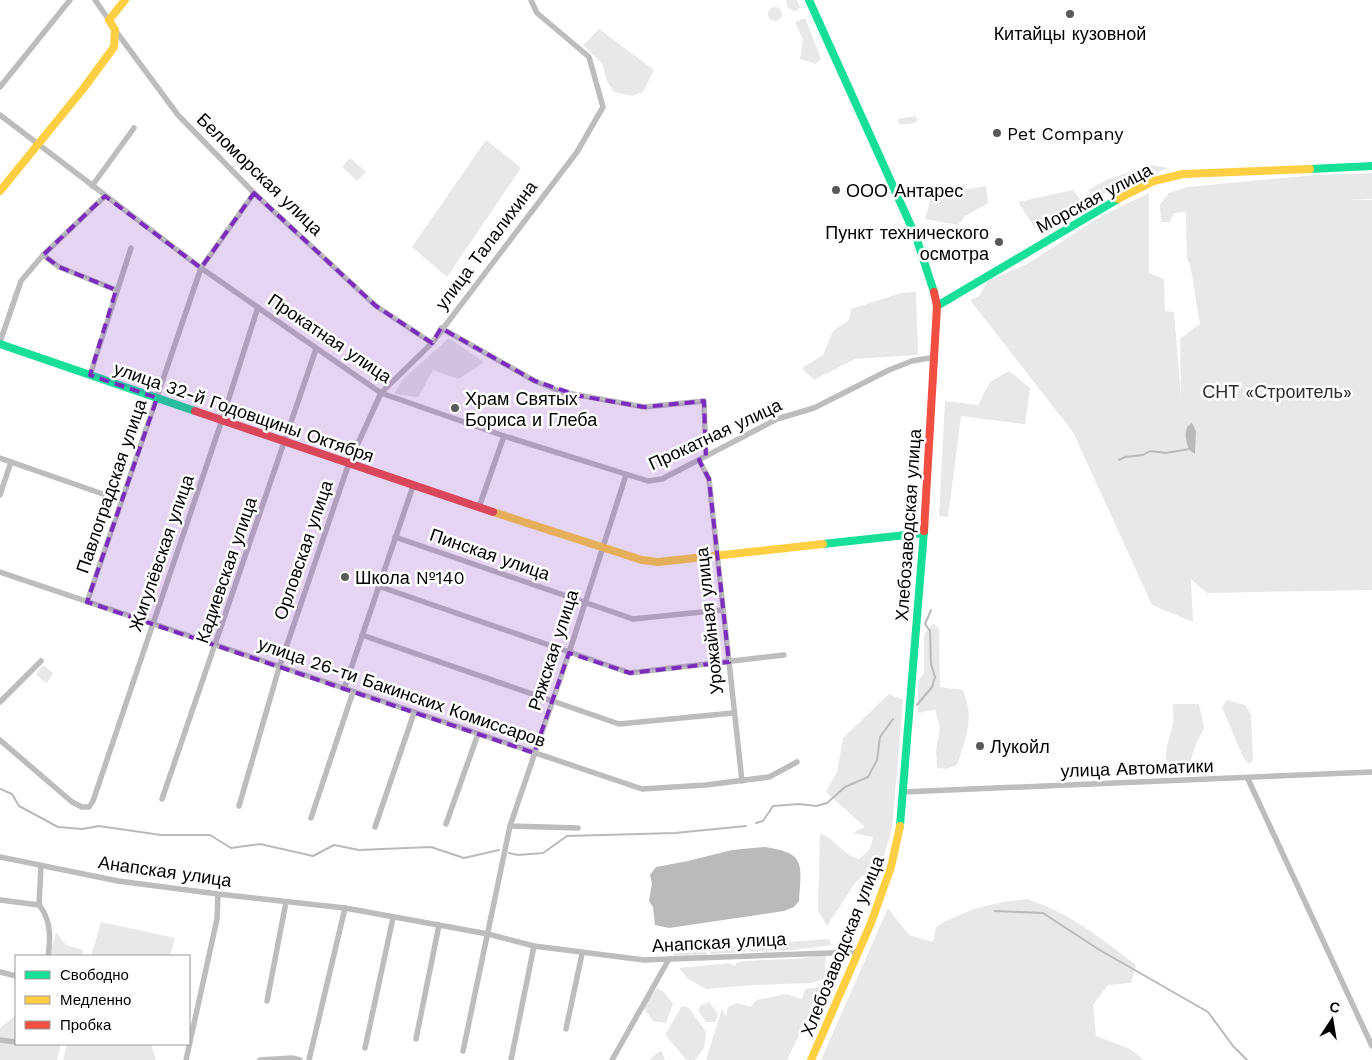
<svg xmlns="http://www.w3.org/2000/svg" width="1372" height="1060" font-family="'Work Sans',sans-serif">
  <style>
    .green { fill: #e8e8e8 }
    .water { fill: #bababa }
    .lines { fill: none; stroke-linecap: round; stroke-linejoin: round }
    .stream { stroke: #bababa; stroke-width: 2 }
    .street { stroke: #bdbdbd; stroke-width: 5.5 }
    .fast { stroke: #16e098; stroke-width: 8 }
    .slow { stroke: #ffcf43; stroke-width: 8 }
    .jam { stroke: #f24e42; stroke-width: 8 }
    .marked { fill: #7b2cbf; fill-opacity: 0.2; stroke: #7b2cbf; stroke-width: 4; stroke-dasharray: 10 6; stroke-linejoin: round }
    .poi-dot { fill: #595959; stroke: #fff; stroke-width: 2 }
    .labels { text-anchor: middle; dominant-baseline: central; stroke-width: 5; stroke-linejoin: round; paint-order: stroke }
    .poi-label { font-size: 18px; fill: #000; stroke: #fff; text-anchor: start }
    .street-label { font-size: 18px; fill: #000; stroke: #fff }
    .park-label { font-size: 18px; fill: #2d2d2d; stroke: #fff }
  </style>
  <rect width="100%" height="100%" fill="#fff"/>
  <g class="green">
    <polygon points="786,0 797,0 800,7 798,10 794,11 787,7"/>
    <circle cx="775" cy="14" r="7"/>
    <polygon points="805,18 821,59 816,64 800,59 803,40 795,22"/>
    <polygon points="599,29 654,70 643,92 632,96 614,92 607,81 602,63 583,45"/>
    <polygon points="915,116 918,120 914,123 901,125 898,122 898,119"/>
    <polygon points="486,140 521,168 447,277 412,247"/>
    <polygon points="350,158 366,172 357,181 342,167"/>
    <polygon points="1151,165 1168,168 1103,194 1087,191 1106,180"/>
    <polygon points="1372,173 1372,199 1347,200 1372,200 1372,590 1207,593 1191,579 1193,622 1152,605 1073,432 970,300 979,296 988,281 1027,264 1103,215 1149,193 1149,273 1164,279 1165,311 1174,312 1181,397 1180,339 1200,324 1190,264 1187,259 1186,212 1174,213 1170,222 1161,222 1160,205 1169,193 1188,187 1314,175"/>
    <polygon points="986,186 988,203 965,216 958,225 925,219 931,198 947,192"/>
    <polygon points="1073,190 1085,206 1035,228 1018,202"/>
    <polygon points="916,292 918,355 855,359 814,380 802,368 823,355 833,331 849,320 851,309 901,293"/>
    <polygon points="449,338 484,362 458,379 433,370 418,397 394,394 403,379"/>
    <polygon points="1009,371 1030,388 1025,424 961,416 948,517 939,516 945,401 978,405 990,382"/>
    <path d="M933,624l6,4 1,59 23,3c12,28 3,47 -6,75l-11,4 -9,-1 -1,-17 4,-24 -5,-17 -17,3v-32l6,-8v-39z"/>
    <polygon points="43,665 53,673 47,683 36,675"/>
    <path d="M889,694l14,6 -11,128 -8,28 -29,27 -28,43 -9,-16 2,-77c15,6 23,22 39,26l11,-10 3,-12 -20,-4 12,-6 -39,-35 11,-20 6,-34z"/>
    <polygon points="1227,700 1245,705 1251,715 1253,760 1249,764 1243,757 1222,707"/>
    <path d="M1173,704h26l5,24 -8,16 -10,29c-31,-1 -18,-29 -13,-49 1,-6 0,-13 0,-20z"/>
    <path d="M1027,899c43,14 74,39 109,66l-5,18 -23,2 -15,20 3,31 34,13 14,11h-323l67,-152 21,27 24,7 3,-15c28,-18 58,-25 91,-28z"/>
    <polygon points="101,922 175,938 170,956 91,956"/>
    <polygon points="56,932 66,945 83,950 83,956 50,956"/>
    <polygon points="829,939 832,945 794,950 750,952 745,945"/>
    <polygon points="743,946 746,952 711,954 708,948"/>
    <polygon points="705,949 707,955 675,958 672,951"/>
    <path d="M826,954l-1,15 2,9 -15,5 -59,2 -47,4 -18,-10 -9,-11 50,-5 6,3 2,-4c31,-4 59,0 89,-8z"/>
    <polygon points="822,987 787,1060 706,1060 722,1009 726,1016 728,1007 737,1003 751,1007 756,1000 786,994 802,999 805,989"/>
    <polygon points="657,988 664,992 673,1004 666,1023 653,1021 643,1007"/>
    <polygon points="709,1002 718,1014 716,1022 706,1022 698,1010 701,1005"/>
    <polygon points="682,1006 689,1008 706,1032 704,1048 695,1060 687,1060 665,1035"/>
    <polygon points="16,1015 16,1044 61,1044 57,1060 0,1060 0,1028"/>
    <polygon points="67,1044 151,1044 156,1060 63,1060"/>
    <polygon points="661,1050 665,1060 649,1060"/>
  </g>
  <g class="water">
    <path d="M1192,423l4,8 -1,23 -6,-4c-3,-9 -7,-22 3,-27z"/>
    <path d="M764,847c43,6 37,17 35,54l-5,6 -10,4 -115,17 -14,-3 -2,-18 -4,-6 3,-18 -2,-8 6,-8 32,-6 44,-11z"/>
  </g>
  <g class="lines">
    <g class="stream">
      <polyline points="1119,460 1125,457 1143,455 1150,451 1166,453 1189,449"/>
      <polyline points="917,705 932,687 935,677 931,664 930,631 925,624 931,610"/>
      <polyline points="0,789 12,794 19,806 58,827 82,829 99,826 161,835 210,835 231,848 260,844 313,856 334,845 359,850 431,847 464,858 499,850"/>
      <polyline points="756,823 763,821 773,806 799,804 816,806 827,803 845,787 868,777 877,760 880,737 893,719"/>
      <polyline points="509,853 518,855 543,853 567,836 675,833 746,826"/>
      <polyline points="995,911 1043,913 1098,949 1208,1012 1233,1046 1247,1060"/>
    </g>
    <g class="street">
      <polyline points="95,0 109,20"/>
      <polyline points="115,30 178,115 254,193 376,306 432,343"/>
      <polyline points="0,87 70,0"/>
      <polyline points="0,115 201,268 381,393 504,436 648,481 662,479 777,419 814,408 889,370 912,361 935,357"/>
      <polyline points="92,186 134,128"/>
      <polyline points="43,255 59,267 116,290"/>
      <polyline points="441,328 535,381 562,392 644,407 704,401 706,456"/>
      <polyline points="0,342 21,281 43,255 105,196"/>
      <polyline points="90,375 131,248"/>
      <polyline points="0,458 120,500"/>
      <polyline points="699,460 709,479 742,781"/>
      <polyline points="0,495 11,462"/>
      <polyline points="479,507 504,436"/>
      <polyline points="395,537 633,619 722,610"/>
      <polyline points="0,572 642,789 706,785 769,777 797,762"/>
      <polyline points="378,586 630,673 784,655"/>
      <polyline points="87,602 201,268 254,193"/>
      <polyline points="362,635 619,724 733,713"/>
      <polyline points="344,689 413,486"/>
      <polyline points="0,702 41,661"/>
      <polyline points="0,740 72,802 82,807 89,807 93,801 222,420 258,307"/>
      <polyline points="1248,779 1372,1046"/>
      <polyline points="903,792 1372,772"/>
      <polyline points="162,799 316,349"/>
      <polyline points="239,806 279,668 349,463 381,393 432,343 577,152 603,107 589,57 537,13 531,0"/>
      <polyline points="311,818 353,692"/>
      <polyline points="446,824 478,734"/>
      <polyline points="375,827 414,713"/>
      <polyline points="578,828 510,826 569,653 626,475"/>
      <polyline points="0,857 118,881 218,894 345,908 488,934 534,946 644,960 858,952"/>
      <path d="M41,866l-2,39c12,14 12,33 9,51"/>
      <polyline points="0,900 39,905"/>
      <polyline points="0,972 16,976"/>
      <polyline points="267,1001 286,902"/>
      <polyline points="566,1029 582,954"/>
      <polyline points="416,1039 439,925"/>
      <polyline points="0,1040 16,1042"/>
      <polyline points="365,1048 393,918"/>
      <polyline points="463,1051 510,826"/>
      <polyline points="186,1060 217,919 218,894"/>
      <polyline points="260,1060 292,1058 300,1060"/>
      <polyline points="309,1060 345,908"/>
      <polyline points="511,1060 534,946"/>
      <polyline points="612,1060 669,959"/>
    </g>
    <g class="fast">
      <polyline points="809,0 916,237 934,292"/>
      <polyline points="1310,169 1372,166"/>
      <polyline points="937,306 1118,199"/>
      <polyline points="0,344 195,411"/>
      <polyline points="823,544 924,533"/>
      <polyline points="900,826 924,531"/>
    </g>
    <g class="slow">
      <polyline points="0,191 83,89 114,47 115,30 109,20 125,0"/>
      <polyline points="1118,199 1154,181 1183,174 1310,169"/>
      <polyline points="493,512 642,560 658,562 823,544"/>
      <polyline points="811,1060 871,923 891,867 900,826"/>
    </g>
    <g class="jam">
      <polyline points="195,411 493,512"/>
      <polyline points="924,531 937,306 934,292"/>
    </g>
  </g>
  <path class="marked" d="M254,193l122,113 56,37 9,-15 94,53 45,15 64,11 60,-6 2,55 -7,4 10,19 20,183 -99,11 -61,-20 -35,100 -447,-151 70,-204 -67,-23 26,-85 -57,-23 -16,-12 62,-59 96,72z"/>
  <g class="poi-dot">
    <circle cx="1070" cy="14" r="5"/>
    <circle cx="997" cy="133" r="5"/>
    <circle cx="836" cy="190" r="5"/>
    <circle cx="999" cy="242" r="5"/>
    <circle cx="455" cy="408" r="5"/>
    <circle cx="345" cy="577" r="5"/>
    <circle cx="980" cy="746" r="5"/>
  </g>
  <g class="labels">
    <g class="poi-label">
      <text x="1070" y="33" text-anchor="middle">Китайцы кузовной</text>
      <text x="1007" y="133">Pet Company</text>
      <text x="846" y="190">ООО Антарес</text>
      <text x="989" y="232" text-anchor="end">Пункт технического<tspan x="989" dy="21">осмотра</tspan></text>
      <text x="465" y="398">Храм Святых<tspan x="465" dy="21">Бориса и Глеба</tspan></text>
      <text x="355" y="577">Школа №140</text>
      <text x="990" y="746">Лукойл</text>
    </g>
    <g class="street-label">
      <text transform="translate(260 174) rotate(44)">Беломорская улица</text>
      <text transform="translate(1094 198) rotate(-28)">Морская улица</text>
      <text transform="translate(486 245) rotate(-53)">улица Талалихина</text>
      <text transform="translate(330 338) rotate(34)">Прокатная улица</text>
      <text transform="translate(244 412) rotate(19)">улица 32-й Годовщины Октября</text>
      <text transform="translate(715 434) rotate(-25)">Прокатная улица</text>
      <text transform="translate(111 486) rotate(-71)">Павлоградская улица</text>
      <text transform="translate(908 525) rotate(-86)">Хлебозаводская улица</text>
      <text transform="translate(303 550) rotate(-71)">Орловская улица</text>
      <text transform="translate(161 553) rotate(-71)">Жигулёвская улица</text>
      <text transform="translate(490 554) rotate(19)">Пинская улица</text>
      <text transform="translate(226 570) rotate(-71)">Кадиевская улица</text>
      <text transform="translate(709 621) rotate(-96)">Урожайная улица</text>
      <text transform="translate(553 650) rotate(-72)">Ряжская улица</text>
      <text transform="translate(402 692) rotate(19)">улица 26-ти Бакинских Комиссаров</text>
      <text transform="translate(1137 768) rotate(-2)">улица Автоматики</text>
      <text transform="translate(165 871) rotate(8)">Анапская улица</text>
      <text transform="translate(719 942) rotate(-3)">Анапская улица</text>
      <text transform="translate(842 946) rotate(-68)">Хлебозаводская улица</text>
    </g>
    <g class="park-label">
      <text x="1277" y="391">СНТ «Строитель»</text>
    </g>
  </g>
  <rect x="15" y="955" width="175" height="90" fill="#ffffff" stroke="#999999"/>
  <rect x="25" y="971" width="25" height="8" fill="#16e098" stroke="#999999"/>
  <text x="60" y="980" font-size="15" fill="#000000">Свободно</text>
  <rect x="25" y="996" width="25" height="8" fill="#ffcf43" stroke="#999999"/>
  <text x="60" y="1005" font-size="15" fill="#000000">Медленно</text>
  <rect x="25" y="1021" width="25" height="8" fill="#f24e42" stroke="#999999"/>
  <text x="60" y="1030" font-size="15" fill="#000000">Пробка</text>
  <g transform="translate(1332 1020) rotate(12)" stroke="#ffffff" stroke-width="4" paint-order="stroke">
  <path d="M0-4L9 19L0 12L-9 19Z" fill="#000000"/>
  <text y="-8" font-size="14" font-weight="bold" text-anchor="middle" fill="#000000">С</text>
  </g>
</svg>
